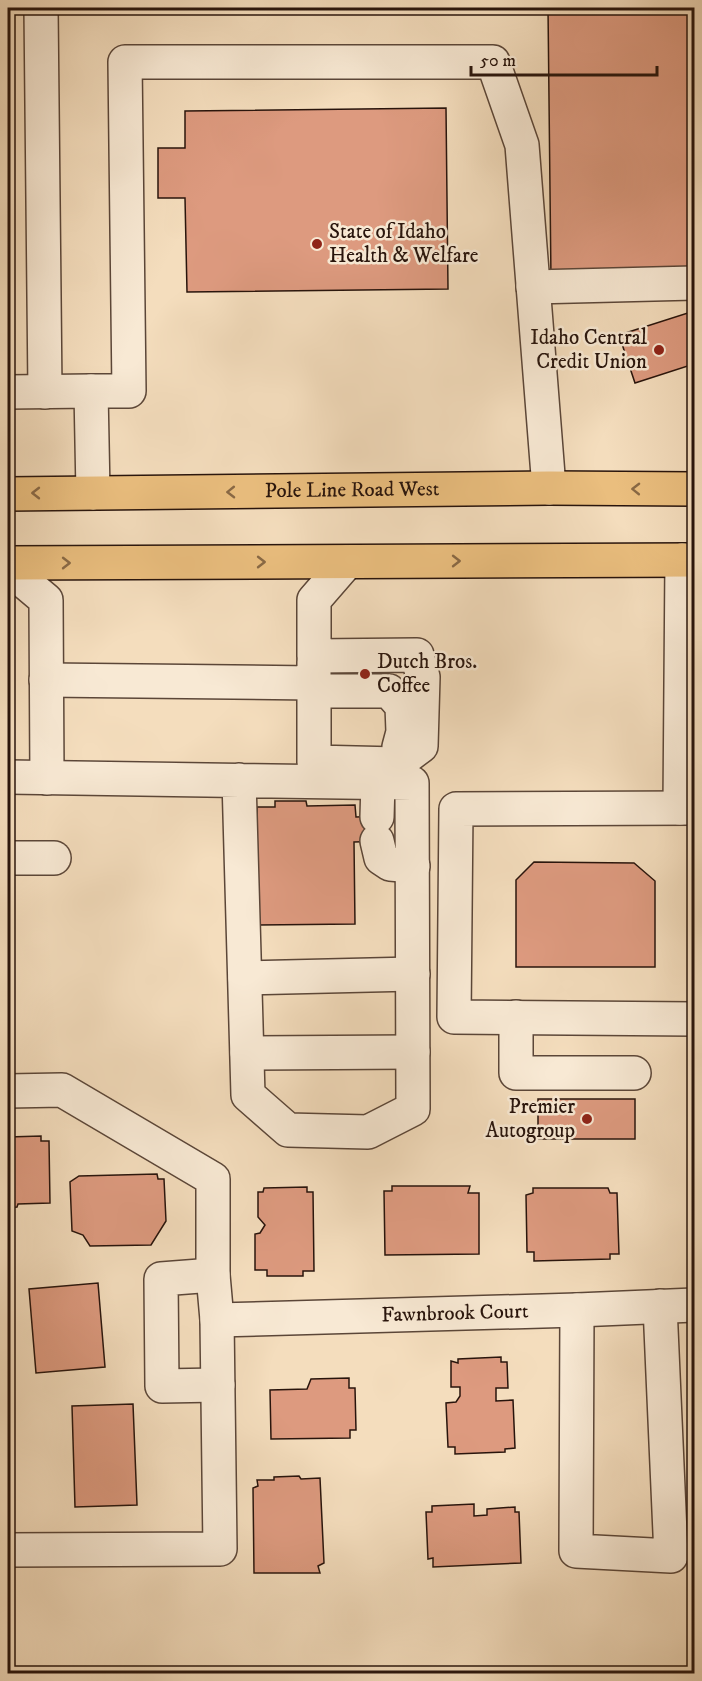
<svg xmlns="http://www.w3.org/2000/svg" width="702" height="1681" font-family="'IM FELL DW Pica',serif">
  <style>
    .building { fill: #dd9a7f; stroke: #28140c; stroke-width: 1.5 }
    .lines { fill: none; stroke-linecap: round; stroke-linejoin: round }
    .minor-casing { stroke: #5b4638; stroke-width: 36 }
    .highway-casing { stroke: #28140c; stroke-width: 36 }
    .minor { stroke: #f8e9d4; stroke-width: 33 }
    .highway { stroke: #eabe7e; stroke-width: 33 }
    .oneway { stroke: #896945 }
    .poi-dot { fill: #8f2418; stroke: #f8e9d4; stroke-width: 2 }
    .labels { text-anchor: middle; dominant-baseline: central; stroke-width: 5; stroke-linejoin: round; paint-order: stroke }
    .poi-label { font-size: 21px; fill: #28140c; stroke: #f8e9d4; text-anchor: start }
    .street-label { font-size: 21px; fill: #28140c; stroke: #f8e9d4 }
  </style>
  <rect width="100%" height="100%" fill="#f4ddbd"/>
  <filter id="stains"><feTurbulence type="fractalNoise" baseFrequency=".00333" numOctaves="4"/><feColorMatrix values="0 0 0 0 .2 0 0 0 0 .09 0 0 0 0 .02 0 0 0 .5 -.17"/></filter>
  <radialGradient id="worn" r=".72"><stop offset=".6" stop-color="#630" stop-opacity="0"/><stop offset="1" stop-color="#630" stop-opacity=".3"/></radialGradient>
  <g class="building">
    <polygon points="548,8 694,8 694,279 551,280"/>
    <polygon points="446,108 448,289 187,292 185,198 158,198 158,148 185,148 185,111"/>
    <polygon points="694,311 694,364 635,383 619,335"/>
    <polygon points="275,801 306,801 307,806 355,805 356,817 387,816 387,841 354,842 355,924 258,925 257,807 275,807"/>
    <polygon points="534,862 634,863 655,881 655,967 516,967 516,880"/>
    <rect x="538" y="1099" width="97" height="40"/>
    <polygon points="41,1136 41,1141 49,1141 50,1203 18,1204 17,1207 8,1208 8,1137"/>
    <polygon points="157,1174 158,1179 164,1179 166,1221 151,1245 90,1246 83,1235 72,1231 70,1182 79,1176"/>
    <polygon points="392,1186 470,1186 468,1193 479,1193 479,1254 385,1255 384,1191 392,1191"/>
    <polygon points="307,1187 307,1192 313,1192 314,1271 303,1271 303,1276 267,1276 267,1270 255,1270 255,1234 260,1233 265,1225 258,1217 258,1192 263,1192 264,1188"/>
    <polygon points="533,1188 608,1188 610,1193 617,1193 619,1254 610,1254 610,1259 534,1261 534,1252 527,1252 526,1195 533,1193"/>
    <polygon points="98,1283 105,1367 36,1373 29,1289"/>
    <polygon points="501,1357 501,1362 507,1362 508,1388 496,1388 496,1401 513,1400 515,1448 505,1449 505,1452 455,1454 455,1447 448,1447 446,1403 456,1402 460,1396 460,1387 451,1387 451,1361 458,1363 458,1359"/>
    <polygon points="349,1378 349,1388 355,1388 356,1430 350,1430 350,1438 271,1439 270,1390 307,1389 311,1379"/>
    <polygon points="133,1404 137,1505 75,1507 72,1406"/>
    <polygon points="299,1476 301,1479 320,1478 324,1563 318,1566 320,1573 254,1573 253,1488 258,1486 257,1480 274,1480 274,1477"/>
    <polygon points="474,1504 474,1516 487,1515 487,1509 515,1507 515,1512 519,1512 521,1563 433,1567 433,1558 428,1559 426,1512 432,1512 432,1506"/>
  </g>
  <g class="lines">
    <g class="minor-casing">
      <g id="minor">
        <polyline points="41,8 45,392"/>
        <polyline points="533,287 694,283"/>
        <polyline points="91,391 129,391 125,62 493,62 522,145 549,488"/>
        <polyline points="8,392 91,391 93,493"/>
        <polyline points="8,568 46,600 47,778"/>
        <polyline points="46,680 314,683 314,662"/>
        <polyline points="314,683 314,762 397,764 421,746 423,677 417,655 314,656 314,600 347,562"/>
        <polyline points="314,691 389,691 402,706 403,732 399,747"/>
        <polyline points="8,777 412,783 413,1109 368,1132 288,1130 248,1095 239,780"/>
        <polyline points="680,808 682,560"/>
        <polyline points="694,808 456,809 454,1017 694,1019"/>
        <polyline points="377,817 378,783"/>
        <polyline points="377,841 381,858 390,864 413,866"/>
        <polyline points="8,858 54,858"/>
        <polyline points="245,978 413,974"/>
        <polyline points="516,1017 516,1073 634,1073"/>
        <polyline points="247,1053 413,1052"/>
        <polyline points="8,1091 62,1090 213,1179 213,1275 217,1320 220,1549 8,1550"/>
        <polyline points="213,1275 161,1279 162,1386 218,1385"/>
        <polyline points="577,1310 576,1551 671,1556 660,1306"/>
        <path id="s1" d="M217,1320l360,-10 117,-5"/>
      </g>
    </g>
    <g class="highway-casing">
      <g id="highway">
        <path id="s2" d="M8,494l541,-6 145,1"/>
        <polyline points="8,563 694,560"/>
      </g>
    </g>
    <use href="#minor" class="minor"/>
    <use href="#highway" class="highway"/>
  </g>
  <defs><path id="oneway-chevron" d="M-2-3.5L2.5 0L-2 3.5" fill="none" stroke-width="1.6" stroke-linecap="round" stroke-linejoin="round" transform="scale(1.5)"/></defs>
  <g class="oneway">
    <use href="#oneway-chevron" transform="translate(636 489) rotate(-179)"/>
    <use href="#oneway-chevron" transform="translate(231 492) rotate(179)"/>
    <use href="#oneway-chevron" transform="translate(36 493) rotate(180)"/>
    <use href="#oneway-chevron" transform="translate(456 561)"/>
    <use href="#oneway-chevron" transform="translate(261 562)"/>
    <use href="#oneway-chevron" transform="translate(66 563)"/>
  </g>
  <g class="poi-dot">
    <circle cx="317" cy="244" r="6"/>
    <circle cx="659" cy="350" r="6"/>
    <circle cx="365" cy="674" r="6"/>
    <circle cx="587" cy="1119" r="6"/>
  </g>
  <g class="labels">
    <g class="poi-label">
      <text x="329" y="232">State of Idaho<tspan x="329" dy="24">Health &amp; Welfare</tspan></text>
      <text x="647" y="338" text-anchor="end">Idaho Central<tspan x="647" dy="24">Credit Union</tspan></text>
      <text x="377" y="662">Dutch Bros.<tspan x="377" dy="24">Coffee</tspan></text>
      <text x="575" y="1107" text-anchor="end">Premier<tspan x="575" dy="24">Autogroup</tspan></text>
    </g>
    <g class="street-label">
      <text stroke="none"><textPath href="#s2" startOffset="344">Pole Line Road West</textPath></text>
      <text stroke="none"><textPath href="#s1" startOffset="238">Fawnbrook Court</textPath></text>
    </g>
  </g>
  <rect width="702" height="1681" fill="none" stroke="#f4ddbd" stroke-width="30"/>
  <rect x="9" y="9" width="684" height="1663" fill="none" stroke="#28140c" stroke-width="3"/>
  <rect x="15" y="15" width="672" height="1651" fill="none" stroke="#28140c" stroke-width="1.5"/>
  <path d="M471 66v9h186v-9" fill="none" stroke="#28140c" stroke-width="3"/>
  <text x="480" y="66" font-size="18" fill="#28140c" stroke="#f8e9d4" stroke-width="4.5" paint-order="stroke">50 m</text>
  <rect width="100%" height="100%" filter="url(#stains)"/>
  <rect width="100%" height="100%" fill="url(#worn)"/>
</svg>
